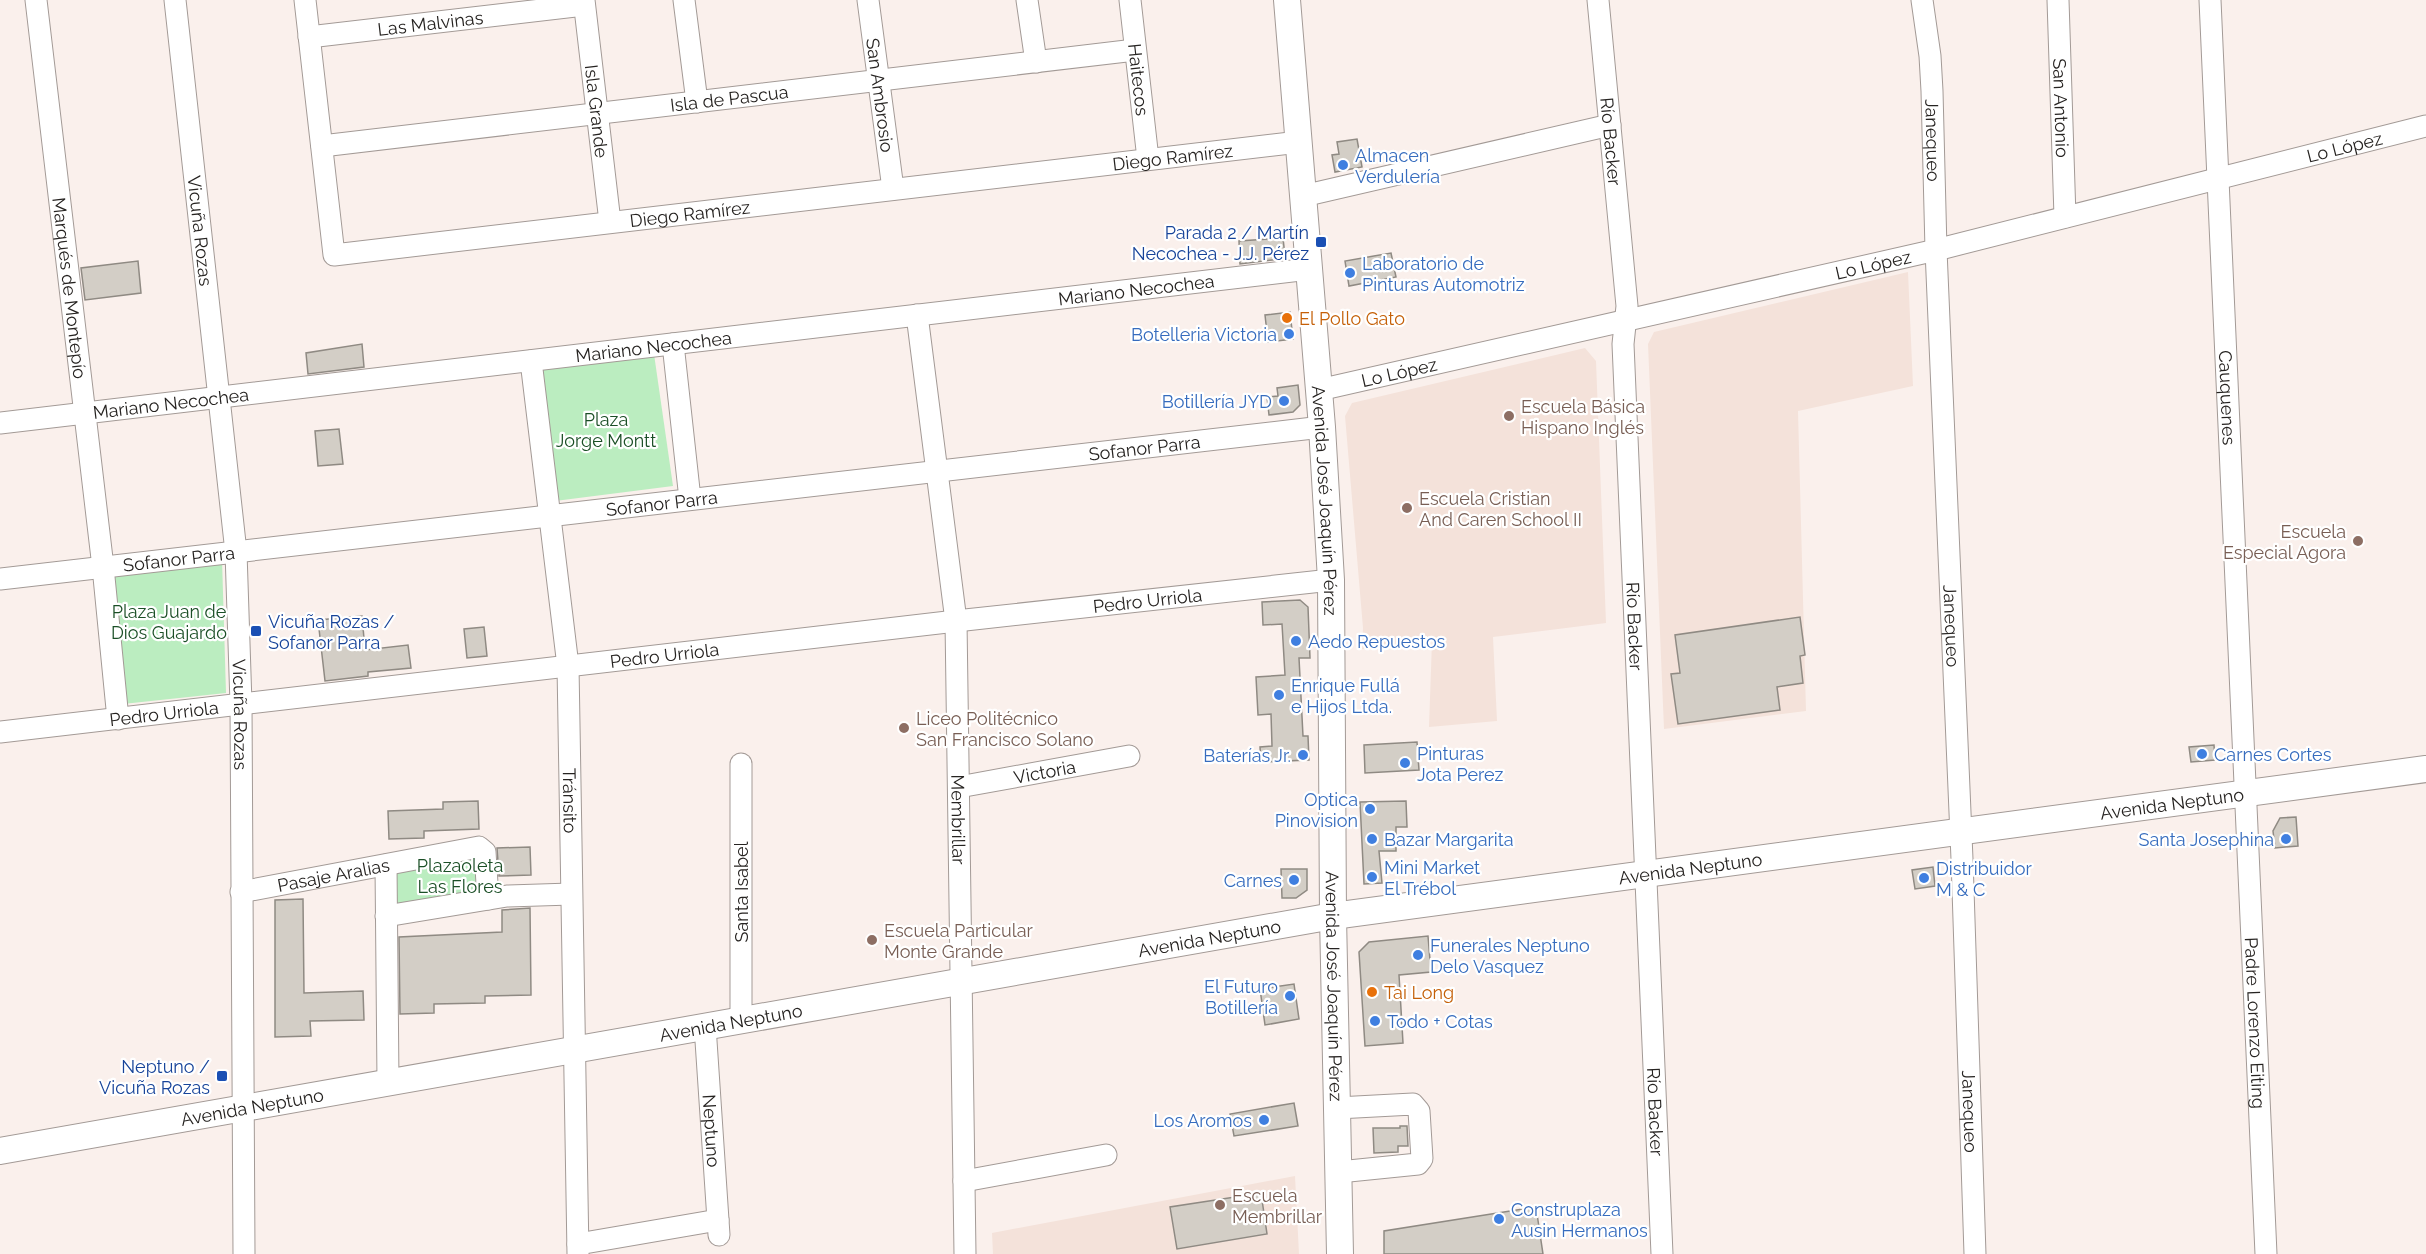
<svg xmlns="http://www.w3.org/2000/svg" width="2426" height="1254" font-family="Raleway,sans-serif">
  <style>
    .built { fill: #f4e2da }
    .green { fill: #bbedc0 }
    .building { fill: #d3cec6; stroke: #8f8a83; stroke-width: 1.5 }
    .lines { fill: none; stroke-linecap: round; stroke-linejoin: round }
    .minor-casing { stroke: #a39a96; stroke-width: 23 }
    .major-casing { stroke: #a39a96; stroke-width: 28 }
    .minor { stroke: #fff; stroke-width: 21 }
    .major { stroke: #fff; stroke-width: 26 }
    .shop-dot { fill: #3f7fe0; stroke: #fff; stroke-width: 2 }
    .transit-dot { fill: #1a4fb4; stroke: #fff; stroke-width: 2 }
    .food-dot { fill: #e8710a; stroke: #fff; stroke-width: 2 }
    .education-dot { fill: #8d6e63; stroke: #fff; stroke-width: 2 }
    .labels { text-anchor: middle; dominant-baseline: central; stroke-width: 4.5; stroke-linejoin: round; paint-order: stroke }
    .street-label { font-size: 18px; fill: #262321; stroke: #fff }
    .shop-label { font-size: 18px; fill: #366cbe; stroke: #fff; text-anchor: start }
    .transit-label { font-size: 18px; fill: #164399; stroke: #fff; text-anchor: end }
    .food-label { font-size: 18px; fill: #c56008; stroke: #fff; text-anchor: start }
    .education-label { font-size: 18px; fill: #785e54; stroke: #fff; text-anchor: start }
    .park-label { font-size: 18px; fill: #1b4f26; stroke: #fff }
  </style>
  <rect width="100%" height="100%" fill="#faf0ec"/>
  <g class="built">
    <polygon points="1908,272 1913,386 1798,411 1806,711 1664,729 1648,344 1654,332"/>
    <polygon points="1585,348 1596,361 1606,623 1493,637 1497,721 1429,727 1432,641 1362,649 1363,628 1345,416 1352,403"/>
    <polygon points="1295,1176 1299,1254 993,1254 992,1233"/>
  </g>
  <g class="green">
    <polygon points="654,354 673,486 555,501 541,370"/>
    <polygon points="222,559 226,693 123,704 109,572"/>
    <polygon points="476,853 481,891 393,905 392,868"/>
  </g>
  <g class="building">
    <polygon points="1357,139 1362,167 1335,172 1332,155 1339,154 1337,142"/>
    <polygon points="1283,238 1285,256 1281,259 1240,264 1239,241"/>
    <polygon points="1391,253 1396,277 1349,286 1345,261"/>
    <polygon points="138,261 141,293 85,300 81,268"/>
    <polygon points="1290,312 1293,339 1268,342 1265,315"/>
    <polygon points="362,344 364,367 308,374 306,353"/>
    <polygon points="1298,385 1300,405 1293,412 1269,415 1267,397 1278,396 1277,388"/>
    <polygon points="339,429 343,464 318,466 315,431"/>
    <polygon points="1300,600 1308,607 1310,658 1299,658 1303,736 1308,736 1309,760 1261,762 1260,747 1272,746 1271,714 1258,715 1256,677 1285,675 1282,624 1263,625 1262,602"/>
    <polygon points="362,616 365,650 408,645 411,668 368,672 368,676 325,681 318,620"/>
    <polygon points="1800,617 1805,655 1800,656 1803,683 1777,687 1780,710 1678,724 1671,674 1680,673 1675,635"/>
    <polygon points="484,627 487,656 467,658 464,629"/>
    <polygon points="1417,742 1419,770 1365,773 1364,745"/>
    <polygon points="2214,745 2215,760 2191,762 2189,747"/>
    <polygon points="478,801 479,829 424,831 424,838 389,839 388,811 443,809 443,802"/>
    <polygon points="1406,801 1407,827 1396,827 1396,851 1379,851 1382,883 1364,884 1360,802"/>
    <polygon points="2296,817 2298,846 2275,848 2273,831 2280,818"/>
    <polygon points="530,847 531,875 499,876 497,848"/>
    <polygon points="1933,867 1935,886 1915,889 1912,870"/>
    <polygon points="1281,869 1307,869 1307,890 1296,898 1282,898"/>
    <polygon points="303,899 304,993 363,991 364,1020 310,1021 311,1036 275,1037 275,900"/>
    <polygon points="530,908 531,995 485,996 485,1003 434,1004 434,1013 400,1014 399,937 502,932 502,910"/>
    <polygon points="1428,936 1431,972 1399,975 1403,1043 1365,1046 1359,952 1369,942"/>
    <polygon points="1294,984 1299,1019 1265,1025 1260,989"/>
    <polygon points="1294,1103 1298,1126 1234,1136 1230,1114"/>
    <polygon points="1400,1126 1407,1126 1408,1146 1398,1146 1398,1152 1374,1153 1373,1128 1400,1128"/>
    <polygon points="1261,1193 1267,1234 1177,1249 1170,1207"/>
    <polygon points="1536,1207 1543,1254 1384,1254 1384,1231"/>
  </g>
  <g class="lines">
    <g class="minor-casing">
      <g id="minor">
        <path id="s1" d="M36,0l67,567 15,152"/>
        <path id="s2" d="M175,0l61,552 5,152 3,550"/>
        <path id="s3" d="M305,0l29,255 965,-113"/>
        <path id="s4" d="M584,0l26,222"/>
        <polyline points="684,0 697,102"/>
        <path id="s5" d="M868,0l25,189"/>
        <polyline points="1027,0 1036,62"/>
        <path id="s6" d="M1130,0l18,159"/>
        <path id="s7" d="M1598,0l29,306 -4,38 39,910"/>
        <path id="s8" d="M1922,0l8,56 2,35 4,159 26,609 13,395"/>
        <path id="s9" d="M2058,0l7,217"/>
        <path id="s10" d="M2210,0l56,1254"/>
        <path id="s11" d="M309,37l275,-32"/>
        <path id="s12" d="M322,146l813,-96"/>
        <polyline points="1303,196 1610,125"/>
        <path id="s13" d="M917,315l39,306 9,633"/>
        <polyline points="673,344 690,499"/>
        <path id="s14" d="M531,361l37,305 10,588"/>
        <path id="s15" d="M1319,390l617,-140 490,-124"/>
        <path id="s16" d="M0,423l1309,-154"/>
        <path id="s17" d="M0,579l1322,-152"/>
        <path id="s18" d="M0,732l956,-111 375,-41"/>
        <polyline points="741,764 741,1020"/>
        <path id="s19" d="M959,787l170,-31"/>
        <polyline points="386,865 388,1082"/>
        <path id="s20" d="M241,892l238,-45 6,5 3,47"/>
        <polyline points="386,916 507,896 571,894"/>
        <path id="s21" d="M705,1026l14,209"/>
        <polyline points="1337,1108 1413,1104 1419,1111 1422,1159 1418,1164 1339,1172"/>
        <polyline points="964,1181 1106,1155"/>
        <polyline points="578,1244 718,1220"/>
      </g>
    </g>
    <g class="major-casing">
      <g id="major">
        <path id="s22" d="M1287,0l35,427 9,153 2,336 7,338"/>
        <path id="s23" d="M0,1151l1333,-235 1093,-147"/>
      </g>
    </g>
    <use href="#minor" class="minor"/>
    <use href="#major" class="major"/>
  </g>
  <g class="shop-dot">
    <circle cx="1343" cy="165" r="6"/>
    <circle cx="1350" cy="273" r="6"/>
    <circle cx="1289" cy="334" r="6"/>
    <circle cx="1284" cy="401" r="6"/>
    <circle cx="1296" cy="641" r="6"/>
    <circle cx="1279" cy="695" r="6"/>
    <circle cx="2202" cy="754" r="6"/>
    <circle cx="1303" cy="755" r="6"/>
    <circle cx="1405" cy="763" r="6"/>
    <circle cx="1370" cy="809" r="6"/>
    <circle cx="1372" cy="839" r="6"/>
    <circle cx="2286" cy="839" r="6"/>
    <circle cx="1372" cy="877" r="6"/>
    <circle cx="1924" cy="878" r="6"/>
    <circle cx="1294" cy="880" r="6"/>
    <circle cx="1418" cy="955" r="6"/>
    <circle cx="1290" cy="996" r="6"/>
    <circle cx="1375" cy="1021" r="6"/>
    <circle cx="1264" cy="1120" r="6"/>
    <circle cx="1499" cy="1219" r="6"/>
  </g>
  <g class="transit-dot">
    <rect x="1315" y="236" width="12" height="12" rx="3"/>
    <rect x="250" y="625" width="12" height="12" rx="3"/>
    <rect x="216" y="1070" width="12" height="12" rx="3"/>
  </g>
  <g class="food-dot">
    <circle cx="1287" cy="318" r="6"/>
    <circle cx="1372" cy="992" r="6"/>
  </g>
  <g class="education-dot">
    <circle cx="1509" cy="416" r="6"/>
    <circle cx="1407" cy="508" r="6"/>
    <circle cx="2358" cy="541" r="6"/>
    <circle cx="904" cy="728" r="6"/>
    <circle cx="872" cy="940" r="6"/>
    <circle cx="1220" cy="1205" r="6"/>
  </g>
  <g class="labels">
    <g class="street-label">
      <text stroke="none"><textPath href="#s11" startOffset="122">Las Malvinas</textPath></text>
      <text stroke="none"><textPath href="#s6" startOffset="80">Haitecos</textPath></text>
      <text stroke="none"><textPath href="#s5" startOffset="96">San Ambrosio</textPath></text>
      <text stroke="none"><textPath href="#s12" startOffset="410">Isla de Pascua</textPath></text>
      <text stroke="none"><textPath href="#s9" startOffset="108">San Antonio</textPath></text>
      <text stroke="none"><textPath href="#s4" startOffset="112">Isla Grande</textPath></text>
      <text stroke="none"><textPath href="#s8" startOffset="141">Janequeo</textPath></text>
      <text stroke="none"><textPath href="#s7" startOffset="142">Río Backer</textPath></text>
      <text stroke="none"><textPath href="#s15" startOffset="1054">Lo López</textPath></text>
      <text stroke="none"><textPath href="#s3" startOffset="1101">Diego Ramírez</textPath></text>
      <text stroke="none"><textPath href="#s3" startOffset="615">Diego Ramírez</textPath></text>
      <text stroke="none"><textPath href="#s2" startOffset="232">Vicuña Rozas</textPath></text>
      <text stroke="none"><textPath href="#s15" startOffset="568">Lo López</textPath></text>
      <text stroke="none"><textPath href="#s1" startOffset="290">Marqués de Montepío</textPath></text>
      <text stroke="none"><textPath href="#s16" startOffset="1144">Mariano Necochea</textPath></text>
      <text stroke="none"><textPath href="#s16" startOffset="658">Mariano Necochea</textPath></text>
      <text stroke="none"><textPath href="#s15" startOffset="82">Lo López</textPath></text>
      <text stroke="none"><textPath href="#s10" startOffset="398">Cauquenes</textPath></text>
      <text stroke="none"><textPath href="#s16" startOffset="172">Mariano Necochea</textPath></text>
      <text stroke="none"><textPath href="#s17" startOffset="1152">Sofanor Parra</textPath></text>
      <text stroke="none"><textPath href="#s22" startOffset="502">Avenida José Joaquín Pérez</textPath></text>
      <text stroke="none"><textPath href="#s17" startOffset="666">Sofanor Parra</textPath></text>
      <text stroke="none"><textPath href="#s17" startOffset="180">Sofanor Parra</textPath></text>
      <text stroke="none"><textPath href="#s18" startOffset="1155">Pedro Urriola</textPath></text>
      <text stroke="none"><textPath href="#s7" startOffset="628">Río Backer</textPath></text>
      <text stroke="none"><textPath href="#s8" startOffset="627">Janequeo</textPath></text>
      <text stroke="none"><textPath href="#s18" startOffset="669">Pedro Urriola</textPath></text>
      <text stroke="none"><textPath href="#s18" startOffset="165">Pedro Urriola</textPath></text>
      <text stroke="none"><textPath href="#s2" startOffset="718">Vicuña Rozas</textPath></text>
      <text stroke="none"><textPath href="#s19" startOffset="87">Victoria</textPath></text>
      <text stroke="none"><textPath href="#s14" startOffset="442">Tránsito</textPath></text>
      <text stroke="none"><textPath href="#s23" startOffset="2200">Avenida Neptuno</textPath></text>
      <text stroke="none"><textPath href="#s13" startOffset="507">Membrillar</textPath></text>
      <text stroke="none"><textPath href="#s23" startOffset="1714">Avenida Neptuno</textPath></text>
      <text stroke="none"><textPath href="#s20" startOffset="94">Pasaje Aralias</textPath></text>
      <text transform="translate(741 892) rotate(-90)">Santa Isabel</text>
      <text stroke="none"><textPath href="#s23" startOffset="1228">Avenida Neptuno</textPath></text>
      <text stroke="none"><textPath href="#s22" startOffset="988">Avenida José Joaquín Pérez</textPath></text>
      <text stroke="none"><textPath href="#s23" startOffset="742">Avenida Neptuno</textPath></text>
      <text stroke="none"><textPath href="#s10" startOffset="1024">Padre Lorenzo Eiting</textPath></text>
      <text stroke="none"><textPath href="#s23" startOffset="256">Avenida Neptuno</textPath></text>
      <text stroke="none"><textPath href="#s7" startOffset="1114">Río Backer</textPath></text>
      <text stroke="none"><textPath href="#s8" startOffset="1113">Janequeo</textPath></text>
      <text stroke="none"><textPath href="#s21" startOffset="105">Neptuno</textPath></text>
    </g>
    <g class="shop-label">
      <text x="1355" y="155">Almacen<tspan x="1355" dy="21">Verdulería</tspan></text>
      <text x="1362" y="263">Laboratorio de<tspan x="1362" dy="21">Pinturas Automotriz</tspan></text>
      <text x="1277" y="334" text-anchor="end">Botelleria Victoria</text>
      <text x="1272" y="401" text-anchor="end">Botillería JYD</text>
      <text x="1308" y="641">Aedo Repuestos</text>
      <text x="1291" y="685">Enrique Fullá<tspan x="1291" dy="21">e Hijos Ltda.</tspan></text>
      <text x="1417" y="753">Pinturas<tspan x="1417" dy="21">Jota Perez</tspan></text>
      <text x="2214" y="754">Carnes Cortes</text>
      <text x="1291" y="755" text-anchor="end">Baterías Jr.</text>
      <text x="1358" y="799" text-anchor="end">Optica<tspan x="1358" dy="21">Pinovision</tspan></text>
      <text x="1384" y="839">Bazar Margarita</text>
      <text x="2274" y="839" text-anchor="end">Santa Josephina</text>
      <text x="1384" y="867">Mini Market<tspan x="1384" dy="21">El Trébol</tspan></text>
      <text x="1936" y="868">Distribuidor<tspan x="1936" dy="21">M &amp; C</tspan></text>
      <text x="1282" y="880" text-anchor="end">Carnes</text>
      <text x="1430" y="945">Funerales Neptuno<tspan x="1430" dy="21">Delo Vasquez</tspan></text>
      <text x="1278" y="986" text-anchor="end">El Futuro<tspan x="1278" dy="21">Botillería</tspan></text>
      <text x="1387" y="1021">Todo + Cotas</text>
      <text x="1252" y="1120" text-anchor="end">Los Aromos</text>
      <text x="1511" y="1209">Construplaza<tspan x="1511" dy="21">Ausin Hermanos</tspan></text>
    </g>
    <g class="transit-label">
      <text x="1309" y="232">Parada 2 / Martín<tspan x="1309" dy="21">Necochea - J.J. Pérez</tspan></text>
      <text x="268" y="621" text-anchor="start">Vicuña Rozas /<tspan x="268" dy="21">Sofanor Parra</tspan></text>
      <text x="210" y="1066">Neptuno /<tspan x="210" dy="21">Vicuña Rozas</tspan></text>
    </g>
    <g class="food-label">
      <text x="1299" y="318">El Pollo Gato</text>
      <text x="1384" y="992">Tai Long</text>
    </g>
    <g class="education-label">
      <text x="1521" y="406">Escuela Básica<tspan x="1521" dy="21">Hispano Inglés</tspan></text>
      <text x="1419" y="498">Escuela Cristian<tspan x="1419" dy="21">And Caren School II</tspan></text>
      <text x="2346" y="531" text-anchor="end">Escuela<tspan x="2346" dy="21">Especial Agora</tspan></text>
      <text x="916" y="718">Liceo Politécnico<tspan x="916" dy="21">San Francisco Solano</tspan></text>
      <text x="884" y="930">Escuela Particular<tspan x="884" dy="21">Monte Grande</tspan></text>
      <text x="1232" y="1195">Escuela<tspan x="1232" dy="21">Membrillar</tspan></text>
    </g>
    <g class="park-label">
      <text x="606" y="419">Plaza<tspan x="606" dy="21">Jorge Montt</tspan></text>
      <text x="169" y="611">Plaza Juan de<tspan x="169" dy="21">Dios Guajardo</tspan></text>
      <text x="460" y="865">Plazaoleta<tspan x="460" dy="21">Las Flores</tspan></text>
    </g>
  </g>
</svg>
